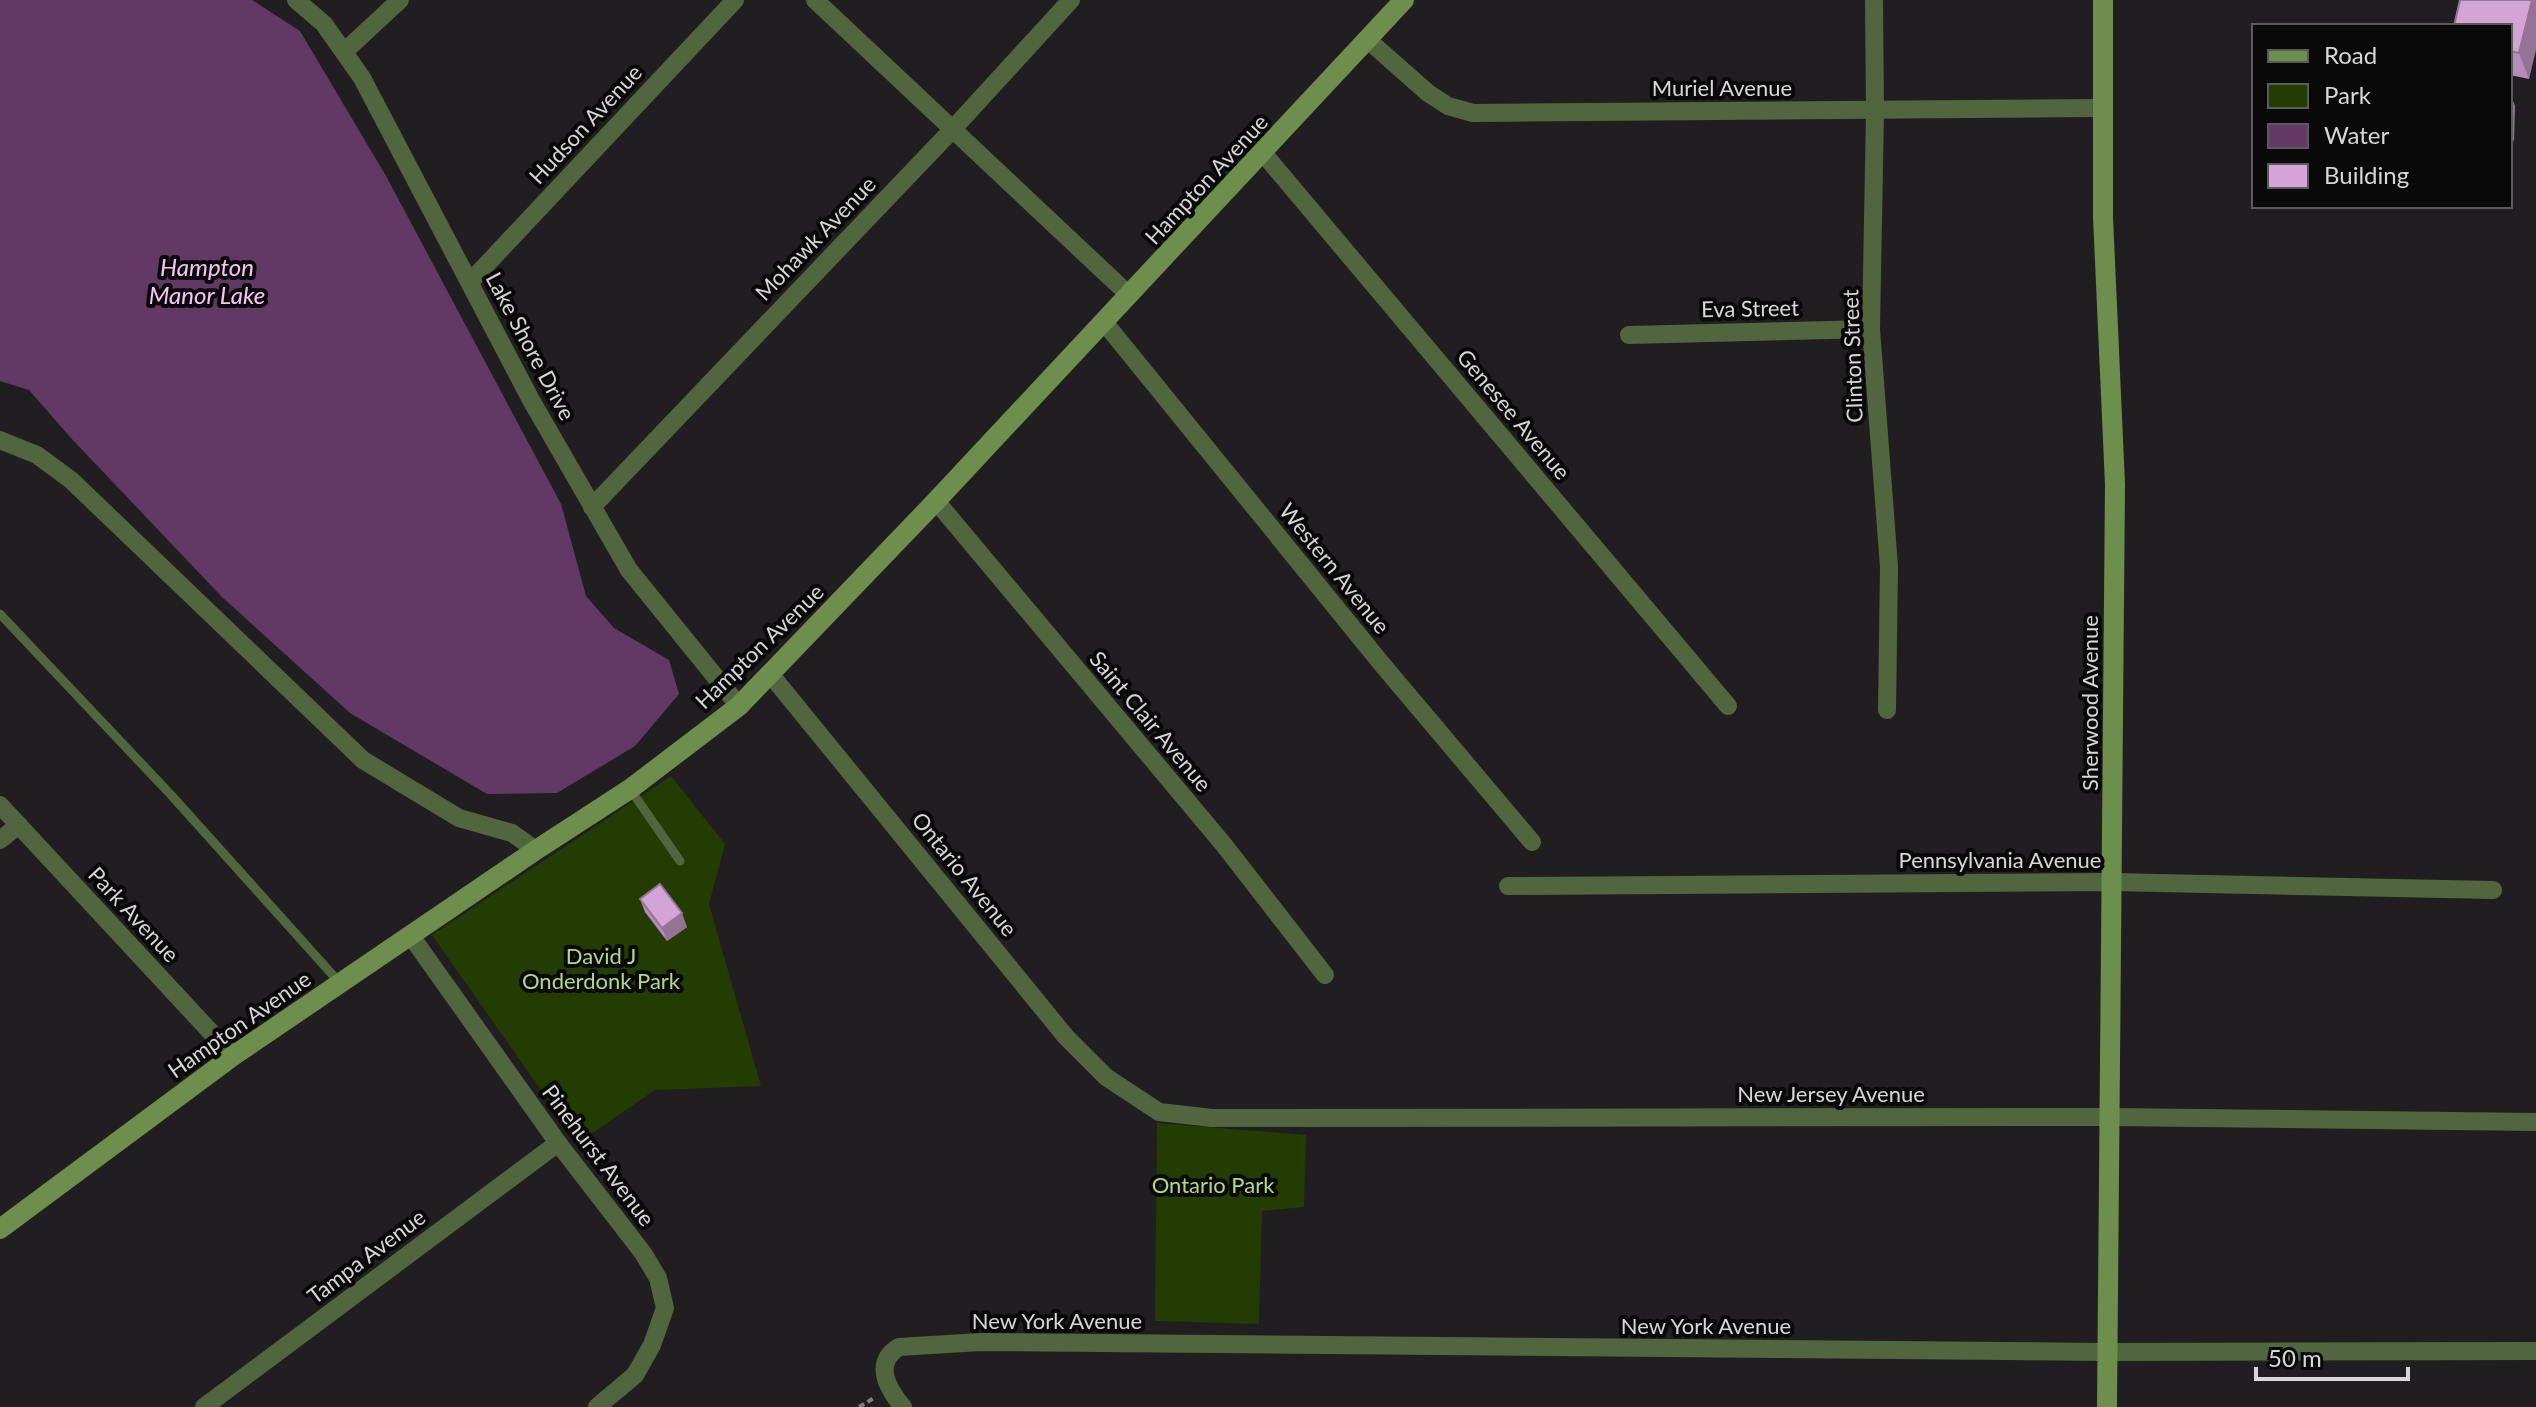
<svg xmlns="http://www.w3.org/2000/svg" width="2536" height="1407" font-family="Lato,sans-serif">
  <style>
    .green { fill: #233c01 }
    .water { fill: #623965 }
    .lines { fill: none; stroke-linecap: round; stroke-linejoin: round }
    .path { stroke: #827f82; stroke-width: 4; stroke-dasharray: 6 4; stroke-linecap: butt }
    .lane { stroke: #51663e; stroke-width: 9 }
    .street { stroke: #51663e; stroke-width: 18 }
    .secondary { stroke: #6d8e4c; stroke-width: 20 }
    .wall { fill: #b68db8 }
    .shaded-wall { fill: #947396 }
    .building { fill: #d4a4d6; stroke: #947396; stroke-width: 2 }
    .labels { text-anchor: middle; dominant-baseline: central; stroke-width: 8; stroke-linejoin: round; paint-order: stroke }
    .street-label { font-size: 22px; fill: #d8d6d8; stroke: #0a090a }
    .park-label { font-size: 22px; fill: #b0da88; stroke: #0a090a }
    .water-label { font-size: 24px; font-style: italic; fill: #f9c3fa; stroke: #0a090a }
  </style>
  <rect width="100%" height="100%" fill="#211e21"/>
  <g class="green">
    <polygon points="671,776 725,844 709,904 761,1086 655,1090 578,1143 432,935"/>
    <polygon points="1157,1123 1306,1135 1304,1207 1262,1211 1259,1324 1155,1321"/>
  </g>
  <polygon class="water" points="0,0 252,0 300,31 386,176 561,504 586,596 614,628 669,660 679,694 635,746 557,793 487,794 350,713 222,597 70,437 29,390 0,381"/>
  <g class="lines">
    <polyline class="path" points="859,1407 874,1398"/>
    <g class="lane">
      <polyline points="0,614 172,796 339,982"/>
      <polyline points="630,789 680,861"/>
    </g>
    <g class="street">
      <polyline points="296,0 324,24 362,78 531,400 629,570 739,706"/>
      <polyline points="815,0 1129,295"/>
      <polyline points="1874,0 1875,111 1871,329 1889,567 1887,710"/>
      <polyline points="1368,40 1428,93 1448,106 1473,113 2101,108"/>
      <polyline points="345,51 400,0"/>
      <polyline points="1263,153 1728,706"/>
      <polyline points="471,281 735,0"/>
      <polyline points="1104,322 1381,663 1532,842"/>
      <polyline points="1629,335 1871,329"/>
      <polyline points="0,440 37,455 71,480 363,760 459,818 512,833 536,850"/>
      <polyline points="936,501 1224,845 1325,975"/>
      <polyline points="592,507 952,130 1071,0"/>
      <polyline points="771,675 1066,1037 1106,1077 1159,1112 1212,1118 2110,1117 2536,1122"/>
      <polyline points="0,805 233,1056"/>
      <polyline points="0,840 19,825"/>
      <polyline points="1508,886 2112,882 2493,890"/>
      <polyline points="411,936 558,1143 643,1253 658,1278 665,1308 652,1345 635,1375 597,1407"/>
      <polyline points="204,1407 558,1143"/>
      <path d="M903,1407c-16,-19 -30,-44 -4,-60l81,-5 1126,10 430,-1"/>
    </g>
    <g class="secondary">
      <polyline points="2103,0 2103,217 2115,484 2107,1407"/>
      <polyline points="0,1229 233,1056 536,850 630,789 739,706 936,501 1404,0"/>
    </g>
  </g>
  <g class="wall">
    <polygon points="2536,0 2529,79 2510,75 2510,26"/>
    <polygon points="640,899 687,927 667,941 645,912"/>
  </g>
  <g class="shaded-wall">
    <polygon points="2532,0 2536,0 2536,50 2529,79 2519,53"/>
    <polygon points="2510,93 2515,106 2514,142 2510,132"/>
    <polygon points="682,913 687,927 667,941 662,928"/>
  </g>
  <g class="building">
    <polygon points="2460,0 2532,0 2519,53 2510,51 2510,26 2454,26"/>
    <polygon points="660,884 682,913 662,928 640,899"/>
  </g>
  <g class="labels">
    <g class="street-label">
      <text x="1722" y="87">Muriel Avenue</text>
      <text transform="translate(585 124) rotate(-47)">Hudson Avenue</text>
      <text transform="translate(1206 179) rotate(-47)">Hampton Avenue</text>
      <text transform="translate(815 238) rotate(-46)">Mohawk Avenue</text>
      <text transform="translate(1750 308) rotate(-1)">Eva Street</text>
      <text transform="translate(531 346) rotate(62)">Lake Shore Drive</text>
      <text transform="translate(1852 356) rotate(-92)">Clinton Street</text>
      <text transform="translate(1514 414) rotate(50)">Genesee Avenue</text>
      <text transform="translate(1335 568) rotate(51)">Western Avenue</text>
      <text transform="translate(759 646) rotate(-44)">Hampton Avenue</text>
      <text transform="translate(2089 703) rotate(-90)">Sherwood Avenue</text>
      <text transform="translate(1151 721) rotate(50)">Saint Clair Avenue</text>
      <text x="2000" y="859">Pennsylvania Avenue</text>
      <text transform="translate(965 874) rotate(51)">Ontario Avenue</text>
      <text transform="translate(134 914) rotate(47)">Park Avenue</text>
      <text transform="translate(239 1024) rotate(-35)">Hampton Avenue</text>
      <text x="1831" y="1093">New Jersey Avenue</text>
      <text transform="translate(599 1155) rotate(53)">Pinehurst Avenue</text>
      <text transform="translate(366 1256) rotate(-37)">Tampa Avenue</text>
      <text x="1057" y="1320">New York Avenue</text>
      <text x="1706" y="1325">New York Avenue</text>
    </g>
    <g class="park-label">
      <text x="601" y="955">David J<tspan x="601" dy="25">Onderdonk Park</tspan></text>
      <text x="1213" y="1184">Ontario Park</text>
    </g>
    <g class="water-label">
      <text x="207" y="266">Hampton<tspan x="207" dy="28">Manor Lake</tspan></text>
    </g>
  </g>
  <rect x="2252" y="24" width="260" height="184" fill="#0a090a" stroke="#5c5b5c" stroke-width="2"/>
  <rect x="2268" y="50" width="40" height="12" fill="#6d8e4c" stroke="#5c5b5c" stroke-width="2"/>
  <text x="2324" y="64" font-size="24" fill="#d8d6d8">Road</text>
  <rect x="2268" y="84" width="40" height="24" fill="#233c01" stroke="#5c5b5c" stroke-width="2"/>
  <text x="2324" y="104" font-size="24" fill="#d8d6d8">Park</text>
  <rect x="2268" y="124" width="40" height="24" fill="#623965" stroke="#5c5b5c" stroke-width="2"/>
  <text x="2324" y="144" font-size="24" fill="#d8d6d8">Water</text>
  <rect x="2268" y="164" width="40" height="24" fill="#d4a4d6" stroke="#5c5b5c" stroke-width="2"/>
  <text x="2324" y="184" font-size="24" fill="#d8d6d8">Building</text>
  <path d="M2256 1367v12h152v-12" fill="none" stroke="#d8d6d8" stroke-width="4"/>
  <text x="2268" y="1367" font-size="24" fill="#d8d6d8" stroke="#0a090a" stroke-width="6" paint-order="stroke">50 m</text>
</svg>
